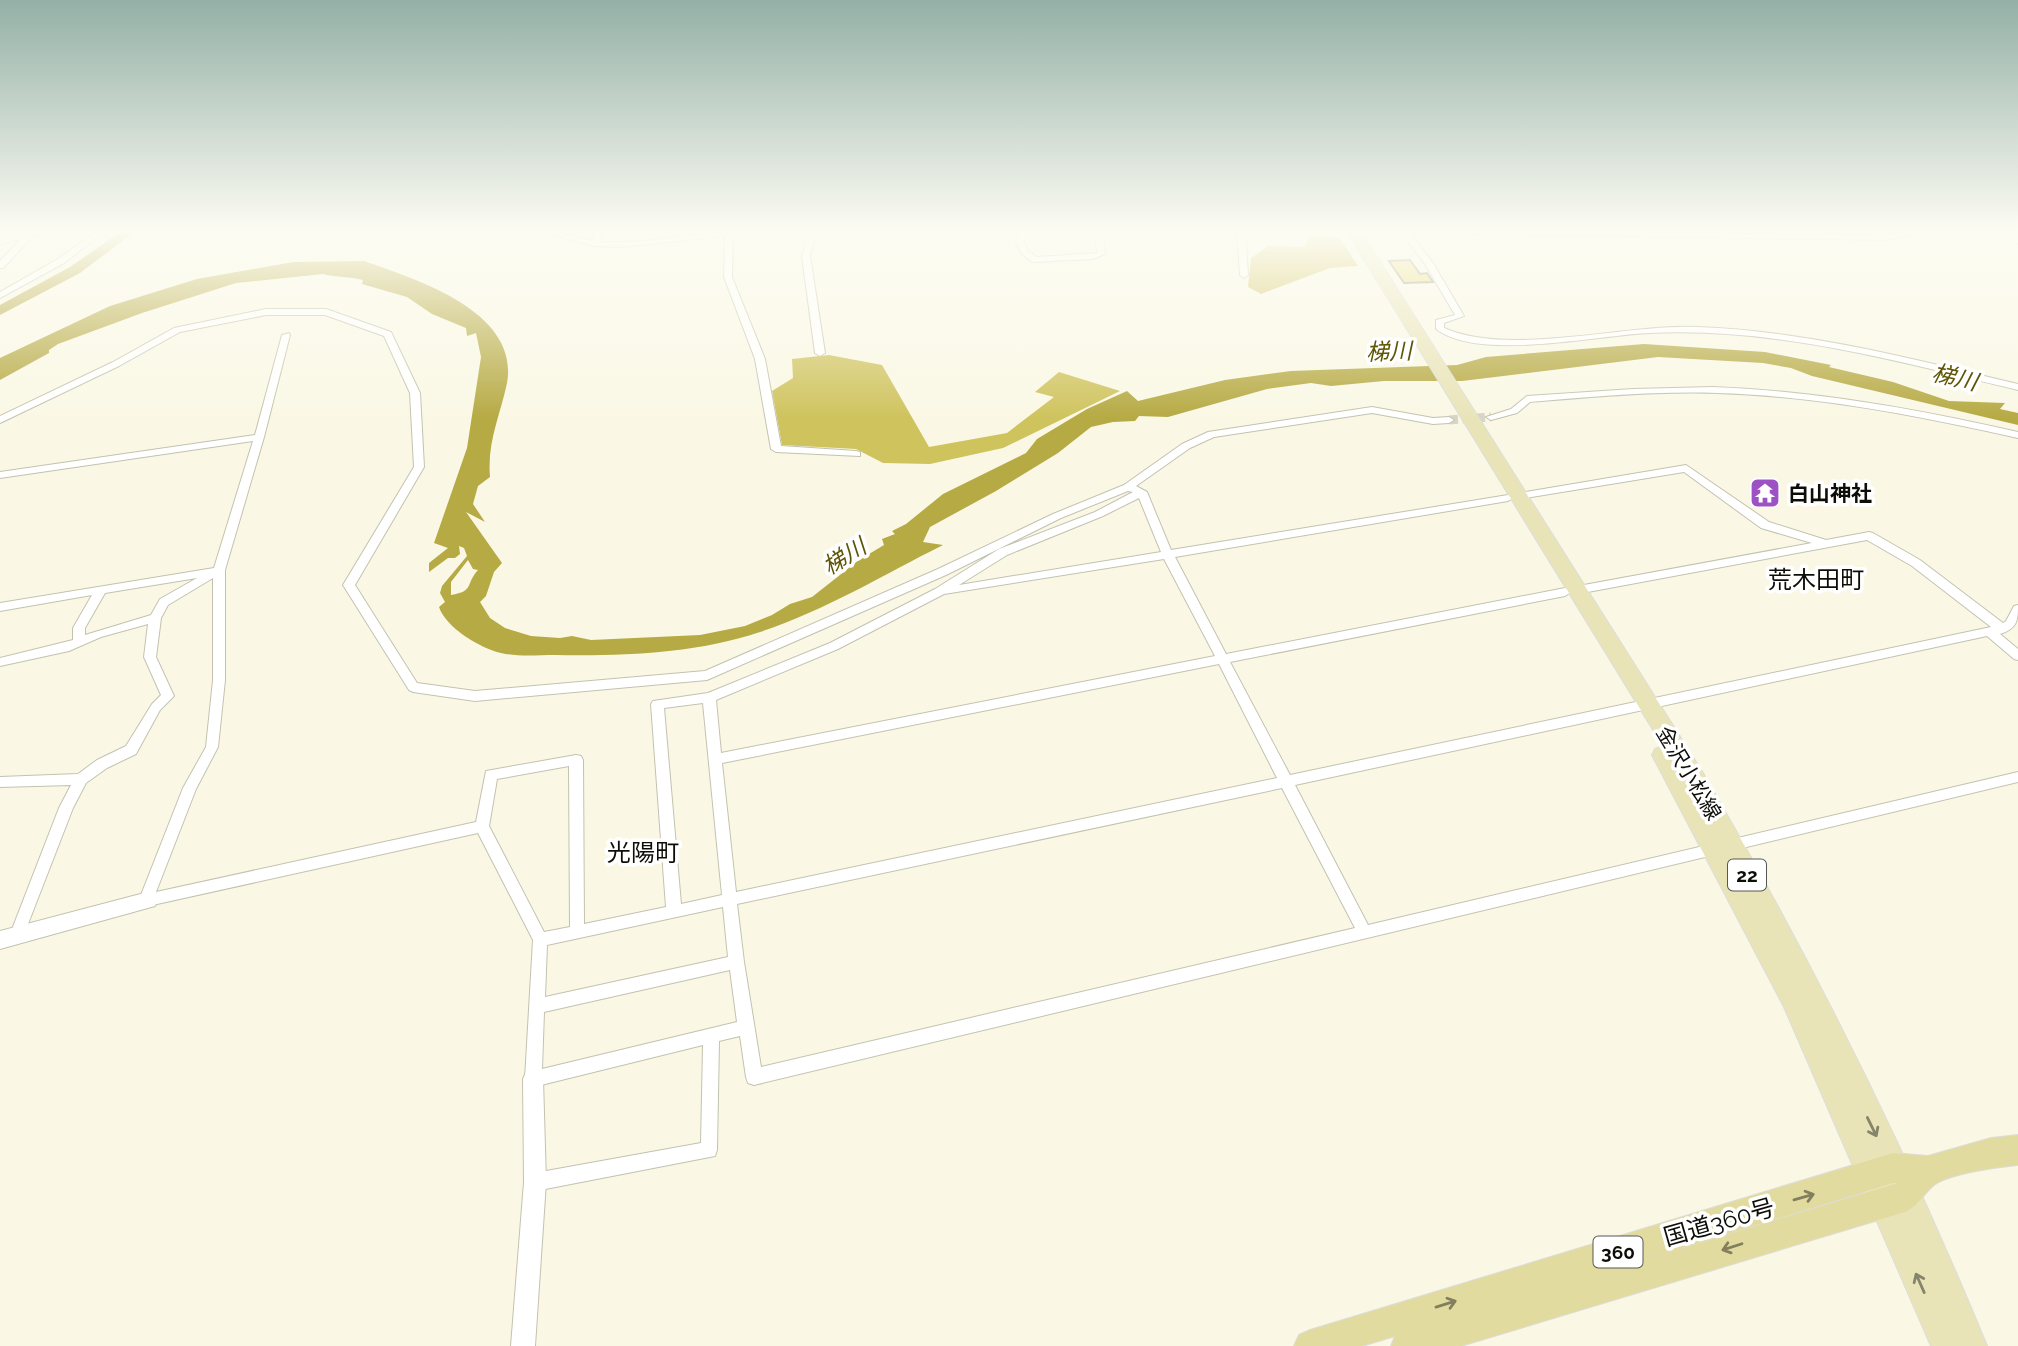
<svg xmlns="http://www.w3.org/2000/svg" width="2018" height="1346" font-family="Raleway,'Noto Sans JP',sans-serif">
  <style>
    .forest { fill: #cfc35e }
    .water { fill: #b6aa44; fill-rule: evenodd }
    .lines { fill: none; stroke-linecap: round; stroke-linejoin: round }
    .river { fill: #b6aa44; fill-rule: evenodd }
    .building { fill: #e6db76; stroke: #969483; stroke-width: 2 }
    .minor-tunnel { stroke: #d7d5c4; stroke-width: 9; stroke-dasharray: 9 4.5; stroke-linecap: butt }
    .minor-casing { stroke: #c3c2b0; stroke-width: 2 }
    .tertiary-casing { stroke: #c3c2b0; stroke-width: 2 }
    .secondary-casing { stroke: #c3c2b0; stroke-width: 1 }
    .primary-casing { stroke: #dddddc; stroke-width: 2 }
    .trunk-casing { stroke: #dddddc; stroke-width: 2 }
    .minor { fill: #fff; fill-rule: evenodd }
    .tertiary { fill: #fff; fill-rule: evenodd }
    .secondary { fill: #fff; fill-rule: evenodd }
    .primary { fill: #e9e4b8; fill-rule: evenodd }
    .trunk { fill: #e2dba0; fill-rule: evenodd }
    .oneway { stroke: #868469 }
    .oneway2 { stroke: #837f5c }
    .labels { text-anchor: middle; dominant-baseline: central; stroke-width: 7; stroke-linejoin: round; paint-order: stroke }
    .shield { fill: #fff; stroke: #565652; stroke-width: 2 }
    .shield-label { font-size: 19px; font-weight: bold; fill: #0e0e08 }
    .poi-label { font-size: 21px; font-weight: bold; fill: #0e0e08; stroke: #fff; text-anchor: start }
    .street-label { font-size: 21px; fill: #0e0e08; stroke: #fff }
    .water-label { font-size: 23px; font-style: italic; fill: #5e5604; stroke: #fff }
    .quarter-label { font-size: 24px; fill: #0e0e08; stroke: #fff }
    .near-street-label { font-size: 24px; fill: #0e0e08; stroke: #fff }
  </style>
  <rect width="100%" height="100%" fill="#faf8e5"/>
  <g class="forest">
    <polygon points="1309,236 1340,238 1358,266 1330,268 1261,294 1248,287 1251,258 1268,246 1305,247"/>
    <polygon points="829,355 882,365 929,447 1007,433 1054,397 1035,392 1059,372 1120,391 1003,448 930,464 883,463 856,449 782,445 772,391 793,378 792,359"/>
  </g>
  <path class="water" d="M364,261c51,18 156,50 143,122 -7,33 -20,59 -17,94l-12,9 -5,18 12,18 -19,-10 36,51 -8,9 -8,24 -6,6 10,16 15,10 26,8 29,2 12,-2 19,4 109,-5 45,-9 27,-11 18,-11 22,-7 47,-37 25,-15 -2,-6 13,-5 -3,-3 14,-7 37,-30 83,-41 11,-14 50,-30 40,-18 11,10 87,-21 66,-9 166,-6 29,-8 158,-13 121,8 66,13 -2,2 64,15 56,19 56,2 -5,6 18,4v12l-206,-49 -21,-8 -28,-5 -105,-6 -196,24h-78l-53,5 -20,-3 -44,6 -99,28 -29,-1 -4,5 -22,1 -22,5 -33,26 -62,38 -66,36 -7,15 20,3c-60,30 -119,66 -183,87 -66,22 -137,24 -205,23 -17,0 -37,2 -54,-2 -21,-5 -55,-25 -62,-46l6,-5 -5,-9 2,-7 25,-30 -3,-8 -5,-2 1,8 -5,4h-7l-19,14v-9l19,-15 -14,-5 33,-95 14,-91 -5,-24 -9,3 -1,-8 -34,-14 -25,-17 -45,-13 1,-4c-14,-4 -26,-2 -40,-6l-87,9 -94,30 -84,31 -9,6v3l-49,27v-22l110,-52 87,-27 96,-17zM468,560l5,9 5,1c-13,14 -3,21 -27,25v-13z"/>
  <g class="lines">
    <polygon class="river" points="123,230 137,230 80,273 0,315 0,305 70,267"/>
  </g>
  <polygon class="building" points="1410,260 1420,274 1427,273 1433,282 1404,283 1389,261"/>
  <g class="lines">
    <polyline class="minor-tunnel" points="1449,420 1491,417"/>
    <g class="minor-casing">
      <g id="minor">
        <polygon points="30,230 39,230 3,268 0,268 0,261"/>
        <polygon points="98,230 107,230 64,263 0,298 0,292 58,259"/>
        <polygon points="438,230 458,230 441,234 438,234"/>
        <path d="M535,230h14l43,11 3,-11h8l-3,12c54,2 108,-12 161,-12l-28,5 -1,42 33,82 16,87 75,5 4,1v4l-84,-4 -5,-3 -16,-90 -31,-82 1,-41 -105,11 -25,-1z"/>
        <polygon points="809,230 817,230 810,256 825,353 820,356 815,353 802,256"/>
        <polygon points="1020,230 1028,230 1024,242 1028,251 1037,257 1097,253 1095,230 1103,230 1105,254 1093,259 1032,262 1022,254 1016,242"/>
        <polygon points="1237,230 1245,230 1248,275 1244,278 1240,275"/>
        <path d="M1367,230h167l351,6 32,-6h19l-51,10 -475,-7 23,30 31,53 -20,7v5c66,29 179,-4 254,-1 109,4 215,32 320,57v6c-120,-29 -243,-63 -368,-57 -53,2 -171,29 -214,-4v-9l19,-5 -30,-51 -23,-31 -31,-1z"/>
        <path d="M266,309h60l65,23 29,61 4,74 -69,118 62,98 58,8 230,-20 233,-102 115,-55 71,-29 58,-41 26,-12 164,-25 61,11 16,-1 5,3 -5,3 -16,1 -61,-11 -158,24 -24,11 -54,38 11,6 24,58 337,-55 5,3 -5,3 -333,56 51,97 339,-66 6,4 -6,4 -335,66 60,113 701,-148 -79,-61 -45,-26 -290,54 -6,-4 2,-3 239,-44 -51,-15 -77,-56 -164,27 -5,-3 5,-3 166,-28 83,57 57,18 43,-8 4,1 47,27 83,63 3,-2 8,-15 4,-1c0,16 -1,24 -18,29l18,15v11l-4,-1 -27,-23 -692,149 73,140 650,-153v10l-1264,303 -6,-2 -2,-6 -6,-41 -21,5 -2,109 -2,6 -180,35 -6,-3 -3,-6 3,-6 6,-3 166,-30 2,-98 -170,42 -6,-2 -2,-6 8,-139 -55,-107 -330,73 -5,-2 -2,-9 42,-107 23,-41 7,-67v-102l-45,27 -7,13 -5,39 18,39 -14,14 -24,44 -29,14 -21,15 -13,25 -52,134 -5,2 -5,-2 -2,-5 50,-129 12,-23 -71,2v-10l78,-3 19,-14 29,-14 26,-42 9,-9 -17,-38 4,-33 -47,13 -32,14 -69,15v-8l73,-18v-12l19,-33 -92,16v-8l214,-35 39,-127 -253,37v-6l255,-37 27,-100 7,-2 1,2 -26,102 -39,133v110l-7,67 -22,42 -40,103 320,-70 10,-51 90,-16 5,1 2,4 1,164 82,-17 -15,-203 2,-3 55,-8 122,-50 105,-54 64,-40 96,-37 38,-20 -5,-1 -67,27 -115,57 -239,105 -232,21 -62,-9 -4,-2 -66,-105 71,-118 -4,-74 -26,-57 -59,-21h-59l-86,17 -61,34 -119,57v-7l113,-54 61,-34zM1139,498l22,54 -202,33 48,-30 96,-39zM1164,559l51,97 -494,97 -5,-53 122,-51 106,-55zM197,578l-37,21 -9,16 -66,20v-7l20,-35zM1219,664l58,114 -541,114 -14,-129zM703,703l19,192 -41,9 -17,-196zM569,766l1,161 -26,5 -55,-106 8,-47zM1282,788l73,140 -594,139 -17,-105 -7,-58zM723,907l5,50 -183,40 2,-52zM730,970l7,52 -195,47 2,-57z"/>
        <path d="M1713,387c104,4 204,22 305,45v6c-99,-22 -199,-42 -301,-45 -63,-2 -125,4 -187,9l-13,11 -26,7 -5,-3 25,-8 16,-13 106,-7z"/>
      </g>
    </g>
    <g class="tertiary-casing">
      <g id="tertiary">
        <polygon points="37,230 58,230 0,244 0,238"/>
        <polygon points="148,892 155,894 157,900 155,906 0,949 0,931"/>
        <polygon points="533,1069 540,1072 543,1079 546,1182 535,1346 511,1346 524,1182 523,1079 526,1072"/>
      </g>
    </g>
    <g class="secondary-casing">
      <polygon id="secondary" points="1995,230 2009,230 2018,236 2018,244"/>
    </g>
    <g class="primary-casing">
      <path id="primary" d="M1346,230h14l343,543c107,184 203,376 284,573h-56l-147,-339 -132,-252 3,-6 8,-3z"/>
    </g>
    <g class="trunk-casing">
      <path id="trunk" d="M2018,1135v30c-20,2 -64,8 -81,18 -13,8 -17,23 -32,29l-444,134h-70l4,-10 -33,10h-68l5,-11 11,-5 583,-177 35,3 63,-18zM1893,1183h5l-271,82z"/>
    </g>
    <use href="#minor" class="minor"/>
    <use href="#tertiary" class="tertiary"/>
    <use href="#secondary" class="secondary"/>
    <use href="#primary" class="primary"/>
    <use href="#trunk" class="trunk"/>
  </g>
  <defs><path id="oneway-shaft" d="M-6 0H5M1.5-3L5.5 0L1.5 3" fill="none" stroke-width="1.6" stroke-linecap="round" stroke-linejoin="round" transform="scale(1.75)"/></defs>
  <g class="oneway">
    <use href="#oneway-shaft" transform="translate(1872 1127) rotate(64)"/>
    <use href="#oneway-shaft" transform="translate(1920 1283) rotate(-114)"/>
  </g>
  <g class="oneway2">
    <use href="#oneway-shaft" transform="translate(1804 1197) rotate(-16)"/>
    <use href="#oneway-shaft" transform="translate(1732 1247) rotate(162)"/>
    <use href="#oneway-shaft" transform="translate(1446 1304) rotate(-17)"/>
  </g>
  <linearGradient id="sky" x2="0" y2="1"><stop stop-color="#94b0a6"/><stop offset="0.55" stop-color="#fdfcf3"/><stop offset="1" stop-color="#fdfcf3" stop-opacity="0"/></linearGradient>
  <rect width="2018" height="419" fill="url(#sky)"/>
  <defs>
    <g id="temple-square" transform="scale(1.575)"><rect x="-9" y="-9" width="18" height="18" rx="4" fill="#9d52c4" stroke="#fff"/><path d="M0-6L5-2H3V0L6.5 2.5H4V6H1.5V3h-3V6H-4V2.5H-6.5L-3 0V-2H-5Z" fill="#fff"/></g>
  </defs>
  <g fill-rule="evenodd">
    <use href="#temple-square" x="1765" y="493"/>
  </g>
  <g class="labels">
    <g class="shield">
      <rect x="1728" y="859.5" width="38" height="31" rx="5"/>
      <rect x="1593.5" y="1236.5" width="49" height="31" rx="5"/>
    </g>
    <g class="shield-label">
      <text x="1747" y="875">22</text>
      <text x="1618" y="1252">360</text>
    </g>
    <g class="poi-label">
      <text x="1788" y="493">白山神社</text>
    </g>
    <g class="street-label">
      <text transform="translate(1689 773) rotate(59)">金沢小松線</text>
    </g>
    <g class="water-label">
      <text transform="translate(1389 351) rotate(-2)">梯川</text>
      <text transform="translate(1955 377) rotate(13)">梯川</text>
      <text transform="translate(844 556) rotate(-32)">梯川</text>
    </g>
    <g class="quarter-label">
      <text x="1816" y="579">荒木田町</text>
      <text x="643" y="852">光陽町</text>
    </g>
    <g class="near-street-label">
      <text transform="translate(1719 1222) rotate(-16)">国道360号</text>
    </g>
  </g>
</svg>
